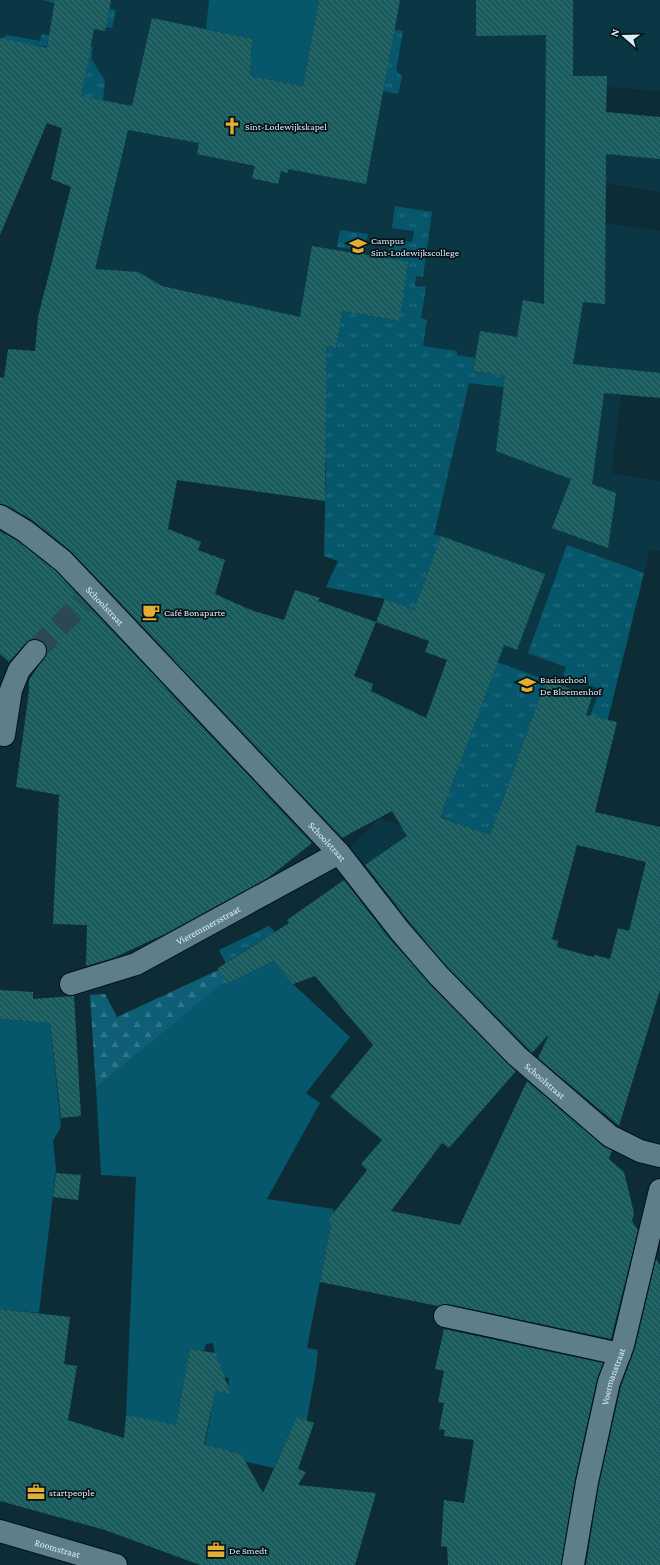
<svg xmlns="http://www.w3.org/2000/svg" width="660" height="1565" font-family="'Crimson Pro',serif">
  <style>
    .built { fill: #0b3744 }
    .grass { fill: url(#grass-tufts) }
    .forest { fill: url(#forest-firs) }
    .garden { fill: #06566c }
    .building { fill: url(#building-back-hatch); fill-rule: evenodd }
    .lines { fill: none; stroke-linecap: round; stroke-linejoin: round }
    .minor-tunnel { stroke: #2c4953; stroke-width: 22; stroke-dasharray: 22 11; stroke-linecap: butt }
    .minor-casing { stroke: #00131b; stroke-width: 24 }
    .minor { stroke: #5e7e8a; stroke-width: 22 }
    .labels { text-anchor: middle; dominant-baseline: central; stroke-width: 3.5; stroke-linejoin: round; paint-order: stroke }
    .poi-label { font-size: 10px; fill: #dceef5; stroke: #061217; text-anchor: start }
    .street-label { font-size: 10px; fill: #dceef5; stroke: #061217 }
  </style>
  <defs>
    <pattern id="grass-tufts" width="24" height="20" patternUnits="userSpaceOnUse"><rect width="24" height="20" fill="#06566c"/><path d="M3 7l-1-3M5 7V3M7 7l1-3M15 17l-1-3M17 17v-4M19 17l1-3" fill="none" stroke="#2a6f82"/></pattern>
    <pattern id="forest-firs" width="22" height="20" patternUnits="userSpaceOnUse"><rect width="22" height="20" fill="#0e5f76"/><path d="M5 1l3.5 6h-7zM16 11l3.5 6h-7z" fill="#30768a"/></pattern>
    <pattern id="building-back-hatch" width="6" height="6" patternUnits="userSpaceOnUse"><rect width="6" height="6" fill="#1a5c5d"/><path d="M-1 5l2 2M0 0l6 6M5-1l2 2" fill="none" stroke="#3b7475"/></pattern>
  </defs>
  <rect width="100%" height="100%" fill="#0d2c36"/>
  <polygon class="built" points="0,0 660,0 660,91 607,87 606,139 660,159 660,192 606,183 605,223 660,231 660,398 621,394 611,473 660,481 660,551 650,549 596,767 438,950 350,848 380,818 405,827 424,723 451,649 385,599 326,587 338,561 324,556 325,501 177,480 33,390 38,317 83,135 39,122 0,97"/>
  <g class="grass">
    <polygon points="42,0 71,0 116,10 112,28 80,24 73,8"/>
    <polygon points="394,30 403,31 396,70 402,77 398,94 383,91"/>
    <polygon points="42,34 64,38 62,44 48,41 47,47 0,40 7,35 40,41"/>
    <polygon points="84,45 93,46 91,58 105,81 103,100 80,99"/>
    <polygon points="395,206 432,212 423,277 416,276 415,286 426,287 421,318 427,320 423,346 457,351 457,355 475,358 473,371 569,387 504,387 469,383 434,535 441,536 414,610 385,599 326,587 338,561 324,556 326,462 325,461 296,341 336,348 342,311 398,321 387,259 390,239 412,242 414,231 392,228"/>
    <polygon points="340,230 368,234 362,274 349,271 352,249 337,247"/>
    <polygon points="567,545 644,573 596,767 559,802 600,689 563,675 566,667 528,653"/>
    <polygon points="497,662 546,680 490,835 426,811 444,807"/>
    <polygon points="269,926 275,932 230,960 227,966 219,950"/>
  </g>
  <polygon class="forest" points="230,960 240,977 220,986 96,1088 90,995 105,994 117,1017 227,966"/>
  <g class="garden">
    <polygon points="209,0 319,0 303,86 250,76 252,39 206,29"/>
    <polygon points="273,961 293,984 350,1037 306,1093 320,1103 267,1199 334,1209 307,1348 318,1350 316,1369 304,1435 290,1433 274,1468 243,1461 241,1454 230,1451 226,1455 191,1515 211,1413 208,1389 227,1393 229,1378 217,1376 213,1343 206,1344 204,1351 190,1349 171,1455 137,1418 126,1415 136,1177 101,1175 96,1088 220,985"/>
    <polygon points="0,1019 50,1023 61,1127 53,1141 56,1169 39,1313 0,1309"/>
  </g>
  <g class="building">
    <path d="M55,0h56l-6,31 -11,-2 -13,67 51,10 20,-88 100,21 -2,37 53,10 16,-86h81l-34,184 -78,-15v4l-7,-2 -3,13 -26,-6 3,-12 -58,-12 2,-11 -71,-13 -33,139 43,3 24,14 138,31 12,-71 96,16 -9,59 -57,-10 -6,37 -10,-2 -1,155 -148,-21 -9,49 33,13 -3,8 27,10 -10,34 36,16 33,10 11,-30 25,8 -2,3 58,21 9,-23 29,11 27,-74 104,38 -28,76 -13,-5 -64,172 50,18 56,-155 46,17 -6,18 31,7 -22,90 65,15v163l-41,136 -81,-68 10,-21 -1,-1 -15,17 -6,-6 -79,-80 -37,-44 -45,-58 42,-29 -15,-25 -50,27 -270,-286 -40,-32 -26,-15 -6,-1v-127l4,1 4,-29 27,2 3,-34 33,-130 -20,-8 11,-51 -15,-5 -47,112v-197l47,10zM376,622l53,19 -4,11 22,8 -21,58 -55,-27 2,-7 -19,-8zM577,845l69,17 -17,69 -11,-3 -8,31 -15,-4 -2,2 -36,-10 1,-6 -6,-2z"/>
    <polygon points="476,0 573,0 573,76 607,76 606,112 660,117 660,159 606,154 605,304 583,302 573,364 660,373 660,398 604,393 592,484 616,493 608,548 552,528 571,479 496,451 505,376 473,371 480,331 517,337 523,300 544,304 546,35 476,36"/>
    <polygon points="0,531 18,541 55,570 312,843 268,878 165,934 113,958 86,966 87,925 53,924 59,795 16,787 29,691 29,680 47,653 47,647 43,642 37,639 31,639 26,643 9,662 0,654"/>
    <polygon points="344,880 390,939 429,983 516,1071 449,1148 442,1143 391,1211 460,1225 527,1081 602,1145 612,1151 609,1159 624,1172 634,1213 632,1221 638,1230 611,1339 448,1304 438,1306 320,1282 331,1224 328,1220 367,1170 361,1164 382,1140 330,1097 373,1045 315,976 293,984 273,961 226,984 218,968 289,923 287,920"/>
    <polygon points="0,990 33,992 33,999 74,996 81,1116 61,1118 50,1023 0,1019"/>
    <polygon points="56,1173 81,1175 78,1200 53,1197"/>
    <polygon points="656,1259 660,1265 660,1565 586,1565 599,1484 621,1386 635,1348"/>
    <polygon points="0,1309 70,1317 64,1364 77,1366 68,1420 124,1438 126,1415 176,1425 190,1349 215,1353 231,1394 215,1391 204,1445 241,1454 263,1493 297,1417 314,1423 298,1469 306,1472 298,1485 376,1493 355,1565 200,1565 105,1530 0,1501"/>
    <polygon points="444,1329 603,1363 597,1379 575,1479 561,1565 448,1565 447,1547 441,1546 444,1500 464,1503 474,1440 444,1436 445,1430 439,1429 444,1403 438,1402 444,1371 435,1369"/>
  </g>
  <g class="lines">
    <polyline class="minor-tunnel" points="35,651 82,603"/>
    <g class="minor-casing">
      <g id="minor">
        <path id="s1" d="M0,516l25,15 38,30 41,43 235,249 61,78 38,44 79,81 93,80 30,15 20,5"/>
        <polyline points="0,734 4,735 11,690 19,670 35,651"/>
        <path id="s2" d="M71,984l65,-20 203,-111"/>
        <polyline points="445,1316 620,1354"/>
        <path id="s3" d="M0,1531l116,34"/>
        <path id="s4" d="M573,1565l14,-83 22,-100 14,-37 37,-155"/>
      </g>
    </g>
    <use href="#minor" class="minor"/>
  </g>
  <defs>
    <g id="church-bare" transform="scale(1.38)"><path d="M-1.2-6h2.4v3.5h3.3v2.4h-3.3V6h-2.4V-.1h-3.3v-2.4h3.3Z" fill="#e3ae34" stroke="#061217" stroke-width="2.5" paint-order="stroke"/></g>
    <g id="school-bare" transform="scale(1.38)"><path d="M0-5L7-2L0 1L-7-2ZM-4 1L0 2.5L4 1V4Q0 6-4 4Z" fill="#e3ae34" stroke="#061217" stroke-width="2.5" paint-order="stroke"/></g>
    <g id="cafe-bare" transform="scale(1.38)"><path d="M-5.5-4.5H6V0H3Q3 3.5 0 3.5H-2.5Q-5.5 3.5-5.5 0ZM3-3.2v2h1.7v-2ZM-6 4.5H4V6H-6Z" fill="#e3ae34" stroke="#061217" stroke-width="2.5" paint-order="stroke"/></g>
    <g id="office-bare" transform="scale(1.38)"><path d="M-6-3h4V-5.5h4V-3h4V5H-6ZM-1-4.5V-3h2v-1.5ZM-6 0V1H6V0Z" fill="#e3ae34" stroke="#061217" stroke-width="2.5" paint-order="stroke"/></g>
  </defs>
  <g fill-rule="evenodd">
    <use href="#church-bare" x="232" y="126"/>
    <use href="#school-bare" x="358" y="246"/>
    <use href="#cafe-bare" x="151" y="612"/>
    <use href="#school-bare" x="527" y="685"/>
    <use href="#office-bare" x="36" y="1492"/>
    <use href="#office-bare" x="216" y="1550"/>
  </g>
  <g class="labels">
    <g class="poi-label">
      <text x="245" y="126">Sint-Lodewijkskapel</text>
      <text x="371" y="240">Campus<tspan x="371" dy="12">Sint-Lodewijkscollege</tspan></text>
      <text x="164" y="612">Café Bonaparte</text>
      <text x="540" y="679">Basisschool<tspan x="540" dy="12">De Bloemenhof</tspan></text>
      <text x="49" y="1492">startpeople</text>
      <text x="229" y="1550">De Smedt</text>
    </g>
    <g class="street-label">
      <text stroke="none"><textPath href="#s1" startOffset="139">Schoolstraat</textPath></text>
      <text stroke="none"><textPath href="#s1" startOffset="463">Schoolstraat</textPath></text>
      <text stroke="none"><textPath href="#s2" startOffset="150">Vieremmersstraat</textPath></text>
      <text stroke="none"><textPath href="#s1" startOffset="787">Schoolstraat</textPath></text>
      <text stroke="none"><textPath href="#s4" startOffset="193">Voermanstraat</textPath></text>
      <text stroke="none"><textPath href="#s3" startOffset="60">Roomstraat</textPath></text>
    </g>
  </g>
  <g transform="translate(624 36) rotate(290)" stroke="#061217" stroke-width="3" paint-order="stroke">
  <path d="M0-3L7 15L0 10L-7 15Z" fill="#dceef5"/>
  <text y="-6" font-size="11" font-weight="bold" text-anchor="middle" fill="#dceef5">N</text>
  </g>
</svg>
